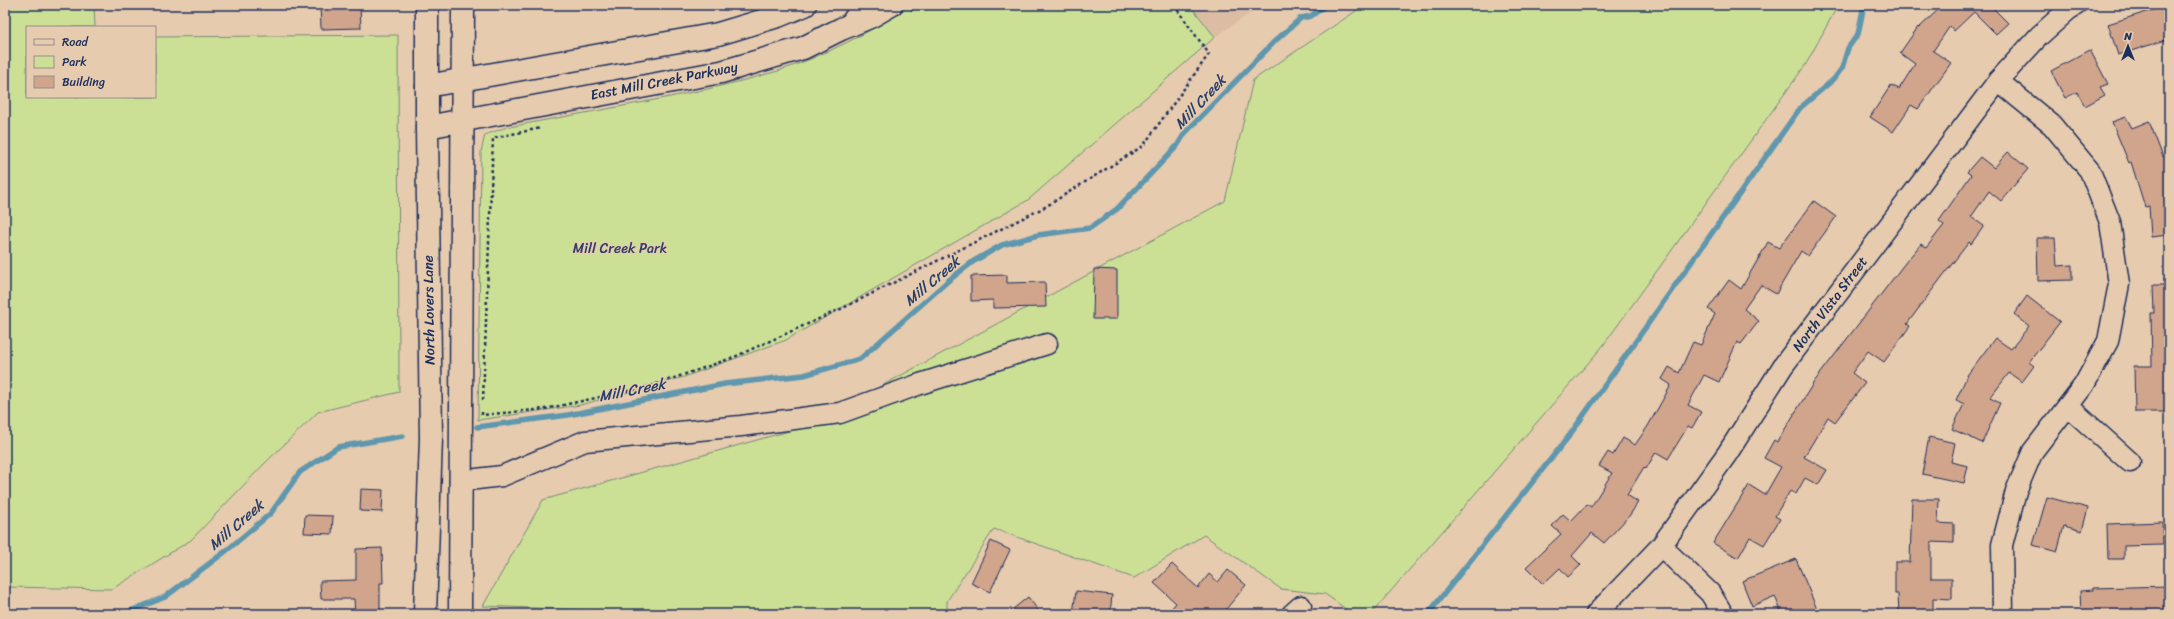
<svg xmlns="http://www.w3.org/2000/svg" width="2174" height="619" font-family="Sriracha,sans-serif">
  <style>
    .built { fill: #dcbca3 }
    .green { fill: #cce095; stroke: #74887a }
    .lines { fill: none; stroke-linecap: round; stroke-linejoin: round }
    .stream { stroke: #5e97ae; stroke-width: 5.5 }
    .building { fill: #d1a48c; stroke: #1b2f5e }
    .service-casing { stroke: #1b2f5e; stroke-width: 13 }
    .minor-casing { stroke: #1b2f5e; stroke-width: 23 }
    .tertiary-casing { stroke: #1b2f5e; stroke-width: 25 }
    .primary-casing { stroke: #1b2f5e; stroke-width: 25 }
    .path { stroke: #1b2f5e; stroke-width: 2.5; stroke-dasharray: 3 3; stroke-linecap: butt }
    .service { stroke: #e7cbae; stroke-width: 10 }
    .minor { stroke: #e7cbae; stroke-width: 20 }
    .tertiary { stroke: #e7cbae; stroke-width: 22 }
    .primary { stroke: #e7cbae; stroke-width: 22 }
    .labels { text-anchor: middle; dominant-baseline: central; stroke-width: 3; stroke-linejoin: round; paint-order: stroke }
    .street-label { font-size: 14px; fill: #1b2f5e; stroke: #e7cbae }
    .park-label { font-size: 14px; fill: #2d4164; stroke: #e7cbae }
    .water-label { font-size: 15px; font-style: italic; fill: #26406b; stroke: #e7cbae }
  </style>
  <rect width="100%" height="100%" fill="#e7cbae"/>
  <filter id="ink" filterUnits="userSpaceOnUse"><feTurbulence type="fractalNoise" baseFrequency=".025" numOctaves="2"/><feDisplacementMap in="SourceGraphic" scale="8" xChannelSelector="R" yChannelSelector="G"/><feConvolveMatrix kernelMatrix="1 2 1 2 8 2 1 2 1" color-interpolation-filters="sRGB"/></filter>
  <g filter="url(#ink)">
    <polygon class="built" points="1190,5 1262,5 1215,37"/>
    <g class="green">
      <polygon points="5,5 94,5 95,27 27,27 27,97 155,97 155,37 398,35 399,392 318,412 264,464 191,540 112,589 5,587"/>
      <path d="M911,5h279l25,32 -187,163 -242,140 -102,37 -104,28 -102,15 3,-268 4,-17 19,-7c91,-18 185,-31 274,-57 46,-15 93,-39 133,-66z"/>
      <polygon points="1365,5 1838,5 1806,64 1602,347 1371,614 1353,614 1325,594 1281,589 1204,535 1134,578 994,529 947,601 947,614 680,614 483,606 543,500 807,426 1225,201 1253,80"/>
    </g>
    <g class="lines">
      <g class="stream">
        <polyline points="477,427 568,415 725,384 804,375 860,359 949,280 974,261 1002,245 1038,235 1090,228 1117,209 1177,146 1185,133 1275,41 1301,18 1311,16 1326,5"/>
        <polyline points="123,614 165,597 226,551 271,513 300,472 338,447 403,436"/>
        <polyline points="1428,614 1569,436 1800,108 1834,79 1842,68 1848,48 1858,34 1864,5"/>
      </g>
    </g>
    <g class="building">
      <polygon points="320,5 360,5 361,28 321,29"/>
      <polygon points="1943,5 1990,5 2008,23 1996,34 1974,12 1954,31 1950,26 1933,51 1951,63 1918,109 1911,105 1893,132 1870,117 1891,85 1899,89 1915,64 1900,53 1918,27 1919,28"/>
      <polygon points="2169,5 2169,39 2118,55 2108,24"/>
      <polygon points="2090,50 2108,84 2100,87 2105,95 2085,106 2077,92 2065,98 2051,71"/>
      <polygon points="2126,117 2132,128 2149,121 2163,157 2169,155 2169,235 2151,237 2149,206 2145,207 2131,162 2129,163 2112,122"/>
      <polygon points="2008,152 2028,169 2001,201 1989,191 1971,217 1984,226 1971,244 1969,242 1939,281 1907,324 1910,326 1884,362 1868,351 1852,373 1865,383 1835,422 1828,417 1804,457 1827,470 1818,485 1805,478 1796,494 1790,491 1775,516 1780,519 1764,545 1750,537 1738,558 1713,543 1749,485 1765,495 1781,467 1764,458 1774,440 1777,442 1814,382 1905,263 1921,244 1926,248 1944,225 1939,221 1971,175 1967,172 1980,157 1994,168"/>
      <polygon points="1814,201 1836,217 1808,256 1801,251 1776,294 1761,285 1744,309 1759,321 1741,344 1737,342 1719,382 1704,375 1688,405 1701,412 1692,428 1688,426 1668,459 1656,452 1646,469 1644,467 1627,495 1638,502 1630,515 1604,543 1592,533 1572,556 1581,565 1568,577 1560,568 1543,584 1526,567 1561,534 1552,526 1563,514 1571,521 1587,504 1591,507 1612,473 1599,466 1608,452 1613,455 1623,438 1635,445 1648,426 1671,385 1662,379 1669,367 1679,373 1693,342 1701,345 1715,314 1708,309 1729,280 1741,289 1768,242 1779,248"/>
      <polygon points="2037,238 2055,238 2057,266 2072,265 2072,280 2038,281"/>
      <polygon points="1094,269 1117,270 1117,319 1093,319"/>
      <polygon points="1007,275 1007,283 1045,282 1046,307 993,308 993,300 971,301 971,276"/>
      <polygon points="2153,285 2169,285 2169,412 2135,412 2134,366 2152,366 2151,313 2154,313"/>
      <polygon points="2027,296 2060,322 2029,362 2034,366 2022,382 2009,373 1990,398 2000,403 1982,443 1952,429 1964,404 1956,400 1968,374 1995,338 2011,349 2029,326 2014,314"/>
      <polygon points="1929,437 1955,443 1951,462 1968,466 1964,483 1922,474"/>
      <polygon points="361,489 383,490 382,512 360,511"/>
      <polygon points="2047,497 2088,508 2082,531 2064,526 2057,552 2033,545"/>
      <polygon points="1912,499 1939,499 1938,523 1954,524 1954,543 1931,542 1931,578 1952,578 1952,599 1933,598 1933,614 1899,614 1898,594 1895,594 1895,562 1910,562"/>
      <polygon points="305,515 333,516 332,534 304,533"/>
      <polygon points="2162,522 2163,545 2124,546 2124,559 2108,559 2107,524"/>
      <polygon points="991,541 1010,550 990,592 971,583"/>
      <polygon points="382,548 383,583 380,583 380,614 355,614 354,599 321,599 320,581 356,580 356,549"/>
      <polygon points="1796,559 1819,614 1782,614 1775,596 1752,606 1742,581"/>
      <polygon points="1172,564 1198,588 1209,574 1218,582 1228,570 1246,585 1222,614 1167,614 1176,603 1154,583"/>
      <polygon points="2169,586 2169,614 2152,614 2151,611 2118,611 2119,614 2081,614 2080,591 2093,590 2093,588"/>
      <polygon points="1076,591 1112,595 1110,614 1073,614"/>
      <polygon points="1028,597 1041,614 1007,614"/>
    </g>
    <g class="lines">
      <g class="service-casing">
        <polyline id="service" points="844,24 857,5"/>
      </g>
      <g class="minor-casing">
        <g id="minor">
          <polyline points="1998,81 2052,125 2090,171 2110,222 2119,284 2108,341 2084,385 2033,451 2016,491 2002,545 2003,614"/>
          <polyline points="2069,407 2130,462"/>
          <polyline points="460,481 502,476 585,441 741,426 840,413 920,384 1047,344"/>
          <polyline points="1661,546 1710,593 1723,614"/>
          <polyline points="1292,614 1301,606"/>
          <polyline points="1596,614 1661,546 1727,454 1783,366 1998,81 2039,36 2068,10 2076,5"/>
        </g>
      </g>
      <g class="tertiary-casing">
        <g id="tertiary">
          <polyline points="427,86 718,34 778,16 805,5"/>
          <polyline points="427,127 721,72 803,48 841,29 872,16 891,5"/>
        </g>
      </g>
      <g class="primary-casing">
        <g id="primary">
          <polyline points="425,614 431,438 427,127 427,5"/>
          <polyline points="460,614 463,5"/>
        </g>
      </g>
      <g class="path">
        <polyline points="911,10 919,5"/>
        <polyline points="483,400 493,138 541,128"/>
        <polyline points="482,412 482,415 545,409 651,386 732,358 843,308 1045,207 1143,146 1209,54 1174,5"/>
      </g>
      <use href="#service" class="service"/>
      <use href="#minor" class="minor"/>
      <use href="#tertiary" class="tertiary"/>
      <use href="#primary" class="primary"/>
    </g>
  </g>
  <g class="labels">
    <g class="street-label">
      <text transform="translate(664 81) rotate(-11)">East Mill Creek Parkway</text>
      <text transform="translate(1830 304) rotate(-53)">North Vista Street</text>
      <text transform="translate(429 310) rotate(-91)">North Lovers Lane</text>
    </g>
    <g class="park-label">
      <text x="620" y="248">Mill Creek Park</text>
    </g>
    <g class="water-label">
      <text transform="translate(1200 102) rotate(-47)">Mill Creek</text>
      <text transform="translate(932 281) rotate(-40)">Mill Creek</text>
      <text transform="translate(632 390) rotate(-11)">Mill Creek</text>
      <text transform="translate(236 525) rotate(-41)">Mill Creek</text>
    </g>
  </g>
  <rect width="2174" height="619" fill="none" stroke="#e7cbae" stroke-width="20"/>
  <rect x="10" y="10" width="2154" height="599" fill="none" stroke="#1b2f5e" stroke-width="1.5" filter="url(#ink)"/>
  <rect x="26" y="26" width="130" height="72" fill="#e7cbae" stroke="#958d8e"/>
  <rect x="34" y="39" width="20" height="6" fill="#e7cbae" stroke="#958d8e"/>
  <text x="62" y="46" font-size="12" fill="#1b2f5e">Road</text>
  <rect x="34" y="56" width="20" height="12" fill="#cce095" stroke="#958d8e"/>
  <text x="62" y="66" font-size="12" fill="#1b2f5e">Park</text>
  <rect x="34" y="76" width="20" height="12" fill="#d1a48c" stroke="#958d8e"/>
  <text x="62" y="86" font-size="12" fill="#1b2f5e">Building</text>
  <g transform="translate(2128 46)" stroke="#e7cbae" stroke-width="3" paint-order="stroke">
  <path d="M0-3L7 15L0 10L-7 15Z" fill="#1b2f5e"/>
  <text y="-6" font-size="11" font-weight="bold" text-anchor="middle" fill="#1b2f5e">N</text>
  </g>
</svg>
